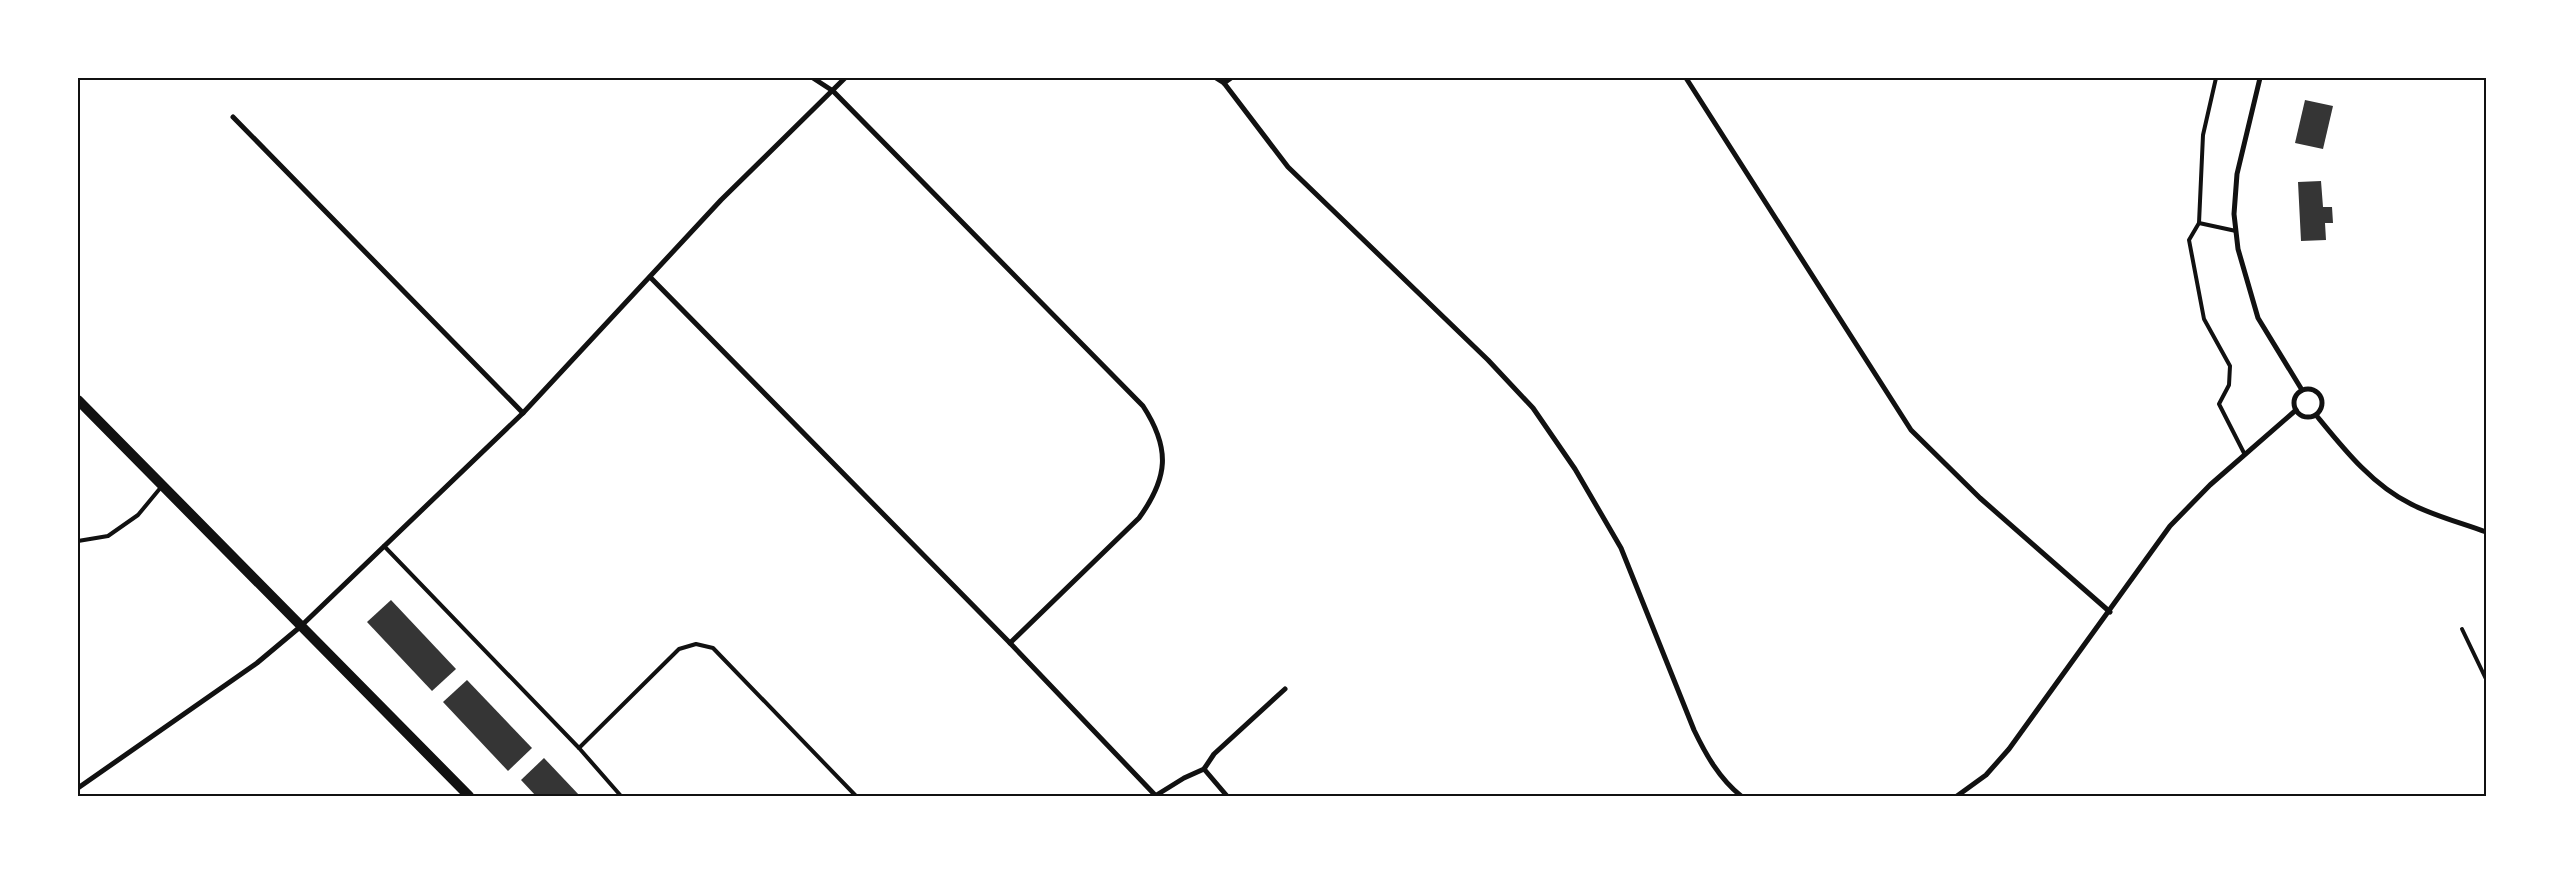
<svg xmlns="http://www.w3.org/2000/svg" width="2564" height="874" font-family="Poppins,sans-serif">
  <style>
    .building { fill: #353535 }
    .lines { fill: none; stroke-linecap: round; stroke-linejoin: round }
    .service { stroke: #111; stroke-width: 4 }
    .minor { stroke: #111; stroke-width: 5 }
    .secondary { stroke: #111; stroke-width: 10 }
    .neatline { fill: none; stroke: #111; stroke-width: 2 }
  </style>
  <rect width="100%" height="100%" fill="#fff"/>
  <g class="building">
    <polygon points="2305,100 2333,106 2323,149 2295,143"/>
    <polygon points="2321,181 2323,207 2332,207 2333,223 2325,223 2326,240 2301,241 2298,182"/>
    <polygon points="391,600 456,669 432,691 367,622"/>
    <polygon points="467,680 532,748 508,771 443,702"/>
    <polygon points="544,758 580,796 536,796 521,780"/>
  </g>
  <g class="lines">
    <g class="service">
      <polyline points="2216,78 2203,135 2199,223 2189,240 2204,319 2230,366 2229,385 2219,404 2244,453"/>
      <polyline points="2199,223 2236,231"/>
      <polyline points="78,541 108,536 138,515 162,486"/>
      <polyline points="384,546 579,748 621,796"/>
      <polyline points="2462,629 2486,679"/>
      <polyline points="579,748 679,649 696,644 713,648 856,796"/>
    </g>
    <g class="minor">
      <path d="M813,78l20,13 310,315c28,43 25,72 -4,112l-129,125"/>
      <path d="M1216,78l8,5 64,84 200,193 45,48 42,61 46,79 73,182c12,25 25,48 47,66"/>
      <polyline points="1686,78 1911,430 1980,498 2110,612"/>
      <polyline points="2260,78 2237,174 2234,214 2238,249 2258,318 2302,390"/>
      <polyline points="1224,83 1231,78"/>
      <polyline points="233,117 523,413"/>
      <polyline points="650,277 1010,643 1156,796"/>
      <circle cx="2308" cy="403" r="14"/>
      <path d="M2316,415c27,33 56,70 95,89 23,12 51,19 75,28"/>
      <polyline points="1204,769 1227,796"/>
      <polyline points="78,788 257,663 300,627 523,413 721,200 845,78"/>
      <polyline points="1155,796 1184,778 1204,769 1214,754 1285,689"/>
      <polyline points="1957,796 1986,775 2009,749 2170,526 2210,485 2296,410"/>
    </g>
    <polyline class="secondary" points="78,400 469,796"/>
  </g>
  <rect width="2564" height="874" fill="none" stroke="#ffffff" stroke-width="158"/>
  <rect x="79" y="79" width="2406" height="716" class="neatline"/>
</svg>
